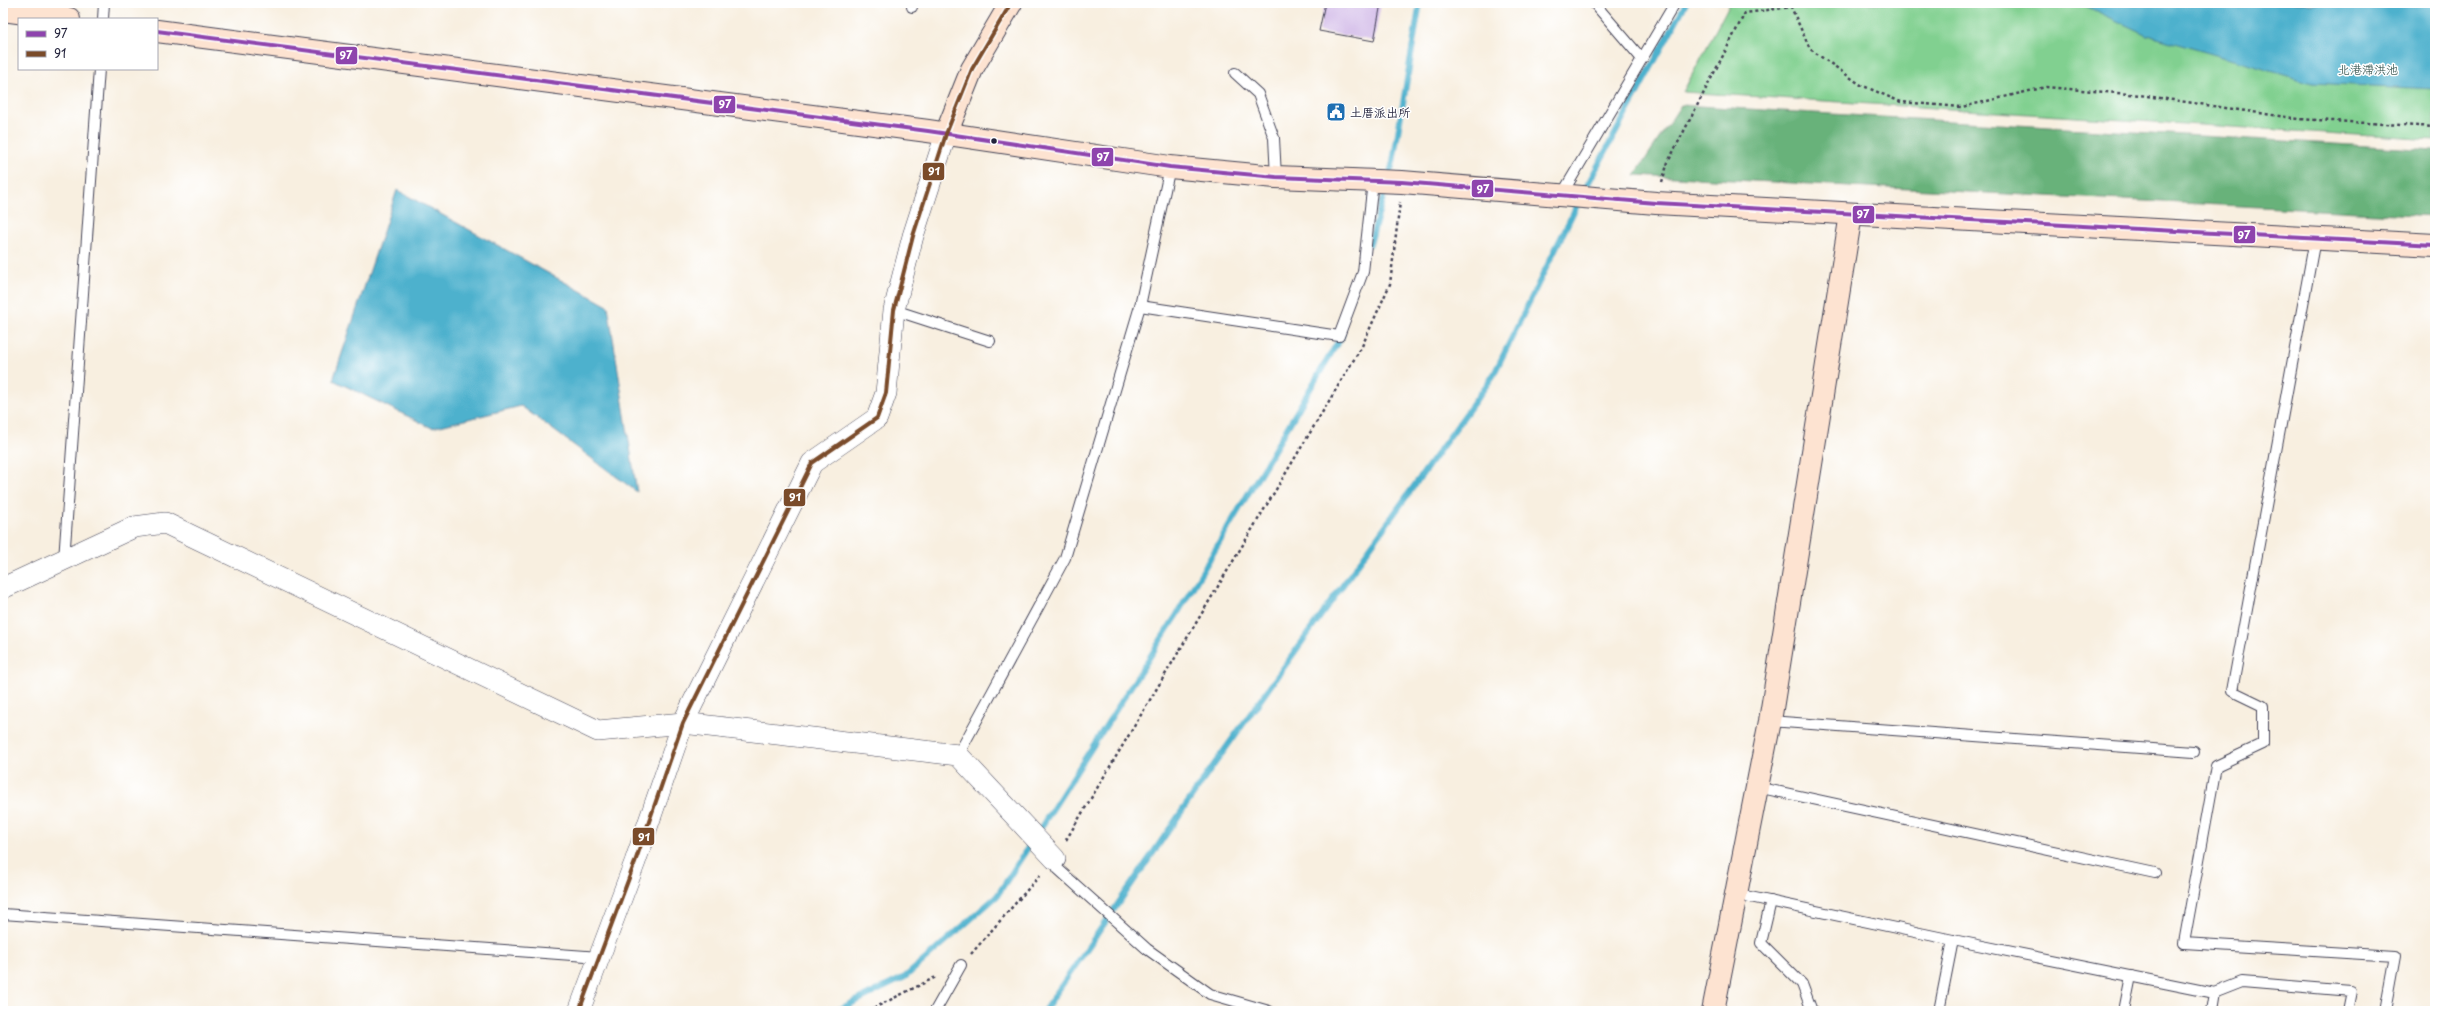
<svg xmlns="http://www.w3.org/2000/svg" width="2438" height="1014" font-family="'Playpen Sans','LXGW WenKai TC',sans-serif">
  <style>
    .green { fill: #81d090; stroke: #527966 }
    .forest { fill: #68b27a; stroke: #456a5a }
    .water { fill: #4eb1cd; stroke: #386a84 }
    .lines { fill: none; stroke-linecap: round; stroke-linejoin: round }
    .stream { stroke: #4eb1cd; stroke-width: 6 }
    .building { fill: #d0b8e7 }
    .lane-casing { stroke: #424154; stroke-width: 12 }
    .street-casing { stroke: #424154; stroke-width: 22 }
    .secondary-casing { stroke: #424154; stroke-width: 24 }
    .path { stroke: #424154; stroke-width: 2.5; stroke-dasharray: 3 3; stroke-linecap: butt }
    .lane { stroke: #fff; stroke-width: 10 }
    .street { stroke: #fff; stroke-width: 21 }
    .secondary { stroke: #fde3d1; stroke-width: 22 }
    .bus-1-casing { stroke: #fff; stroke-width: 7 }
    .bus-2-casing { stroke: #fff; stroke-width: 7 }
    .bus-1 { stroke: #8e44ad; stroke-width: 4 }
    .bus-2 { stroke: #7a4b2a; stroke-width: 4 }
    .bus-dot { fill: #22223b; stroke: #fff; stroke-width: 1.5 }
    .labels { text-anchor: middle; dominant-baseline: central; stroke-width: 3; stroke-linejoin: round; paint-order: stroke }
    .park-label { font-size: 12px; fill: #435f59; stroke: #fff }
    .poi-label { font-size: 12px; fill: #22223b; stroke: #fff; text-anchor: start }
    .line-badge { stroke: #fff; stroke-width: 1.5 }
    .badge-label { font-size: 11px; text-anchor: middle; font-weight: bold; fill: #fff }
  </style>
  <rect width="100%" height="100%" fill="#fff"/>
  <filter id="ink" filterUnits="userSpaceOnUse"><feTurbulence type="fractalNoise" baseFrequency=".025" numOctaves="2"/><feDisplacementMap in="SourceGraphic" scale="8" xChannelSelector="R" yChannelSelector="G"/><feConvolveMatrix kernelMatrix="1 2 1 2 8 2 1 2 1" color-interpolation-filters="sRGB"/></filter>
  <filter id="wash" filterUnits="userSpaceOnUse"><feTurbulence type="fractalNoise" baseFrequency=".012" numOctaves="4" result="noise"/><feDisplacementMap in="SourceGraphic" scale="16" xChannelSelector="R" yChannelSelector="G"/><feGaussianBlur stdDeviation="0.9" result="paint"/><feColorMatrix in="noise" values="0 0 0 0 0 0 0 0 0 0 0 0 0 0 0 0 0 1.4 0 .05"/><feComposite in="paint" operator="in"/></filter>
  <g filter="url(#wash)">
    <rect width="100%" height="100%" fill="#f8efe0"/>
    <polygon class="green" points="1730,3 2435,3 2435,140 1683,92"/>
    <polygon class="forest" points="1681,105 2435,150 2435,216 1635,175"/>
    <g class="water">
      <polygon points="2079,3 2435,3 2435,89 2312,83 2147,35"/>
      <polygon points="397,190 608,306 637,492 521,406 432,428 333,380"/>
    </g>
    <g class="lines">
      <g class="stream">
        <polyline points="1583,193 1686,3"/>
        <polyline points="1370,244 1393,162 1420,3"/>
        <polyline points="836,1011 905,977 997,896 1176,616 1342,335"/>
        <polyline points="1044,1011 1213,766 1493,376 1579,201"/>
      </g>
    </g>
    <g id="blocks">
      <polygon class="building" points="1325,3 1381,3 1374,41 1319,31"/>
    </g>
  </g>
  <g filter="url(#ink)">
    <use href="#blocks" fill-opacity="0" stroke="#424154" stroke-width="1"/>
    <g class="lines">
      <g class="lane-casing">
        <g id="lane">
          <polyline points="1594,3 1642,59"/>
          <polyline points="912,7 912,3"/>
          <polyline points="103,19 104,3"/>
          <polyline points="1235,73 1258,94 1274,138 1276,177"/>
          <polyline points="1562,194 1675,3"/>
          <polyline points="2315,239 2232,691 2263,706 2263,744 2216,766 2184,943 2395,956 2385,1011"/>
          <polyline points="1140,306 1339,336 1363,272 1373,181"/>
          <polyline points="894,310 990,341"/>
          <polyline points="64,560 99,69"/>
          <polyline points="1770,721 2194,752"/>
          <polyline points="958,755 1065,558 1140,306 1170,167"/>
          <polyline points="1757,787 2155,873"/>
          <polyline points="1055,859 1058,869 1147,949 1210,994 1269,1011"/>
          <polyline points="1736,894 1953,940 2214,993 2211,1011"/>
          <polyline points="1771,901 1761,943 1802,984 1812,1011"/>
          <polyline points="3,914 600,957"/>
          <polyline points="2214,993 2242,982 2351,991 2347,1011"/>
          <polyline points="935,1011 961,965"/>
          <polyline points="1939,1011 1953,940"/>
          <polyline points="2124,1011 2131,976"/>
        </g>
      </g>
      <g class="street-casing">
        <g id="street">
          <polyline points="3,588 134,527 165,523 598,731 683,723 958,755 1055,859"/>
          <polyline points="579,1011 635,862 683,723 812,463 877,418 886,393 894,310 913,236 946,134"/>
        </g>
      </g>
      <g class="secondary-casing">
        <g id="secondary">
          <polyline points="3,10 69,19"/>
          <polyline points="157,31 928,131 1170,167 1276,177 1402,182 1656,203 2435,245"/>
          <polyline points="946,134 972,69 1011,3"/>
          <polyline points="1713,1011 1770,721 1851,214"/>
        </g>
      </g>
      <g class="path">
        <polyline points="1662,182 1668,162 1745,13 1791,7 1810,49 1861,85 1901,102 1962,107 2046,87 2140,95 2299,119 2435,127"/>
        <polyline points="1066,840 1362,346 1390,284 1400,202"/>
        <polyline points="971,954 1042,873"/>
        <polyline points="868,1011 936,977"/>
      </g>
      <use href="#lane" class="lane"/>
      <use href="#street" class="street"/>
      <use href="#secondary" class="secondary"/>
      <g class="bus-1-casing">
        <polyline id="bus-1" points="157,31 928,131 1170,167 1276,177 1402,182 1656,203 2435,245"/>
      </g>
      <g class="bus-2-casing">
        <polyline id="bus-2" points="579,1011 635,862 683,723 812,463 877,418 886,393 894,310 913,236 946,134 972,69 1011,3"/>
      </g>
      <use href="#bus-1" class="bus-1"/>
      <use href="#bus-2" class="bus-2"/>
    </g>
  </g>
  <defs>
    <g id="civic-square" transform="scale(1)"><rect x="-9" y="-9" width="18" height="18" rx="4" fill="#1f6fb2" stroke="#fff"/><path d="M-.6-6.5H3V-4.5H.6V-3L4-1V1h2V6H-6V1h2V-1L-.6-3ZM-1.2 2.5V6h2.4V2.5Z" fill="#fff"/></g>
  </defs>
  <g fill-rule="evenodd">
    <use href="#civic-square" x="1336" y="112"/>
  </g>
  <circle class="bus-dot" cx="994" cy="141" r="3.5"/>
  <g class="labels">
    <g class="park-label">
      <text x="2368" y="69">北港滯洪池</text>
    </g>
    <g class="poi-label">
      <text x="1350" y="112">土厝派出所</text>
    </g>
  </g>
  <g class="line-badge">
    <rect x="335" y="46" width="23" height="19" rx="4" fill="#8e44ad"/>
    <rect x="713" y="95" width="23" height="19" rx="4" fill="#8e44ad"/>
    <rect x="1091" y="147" width="23" height="20" rx="4" fill="#8e44ad"/>
    <rect x="922" y="162" width="23" height="19" rx="4" fill="#7a4b2a"/>
    <rect x="1471" y="179" width="23" height="19" rx="4" fill="#8e44ad"/>
    <rect x="1852" y="205" width="23" height="19" rx="4" fill="#8e44ad"/>
    <rect x="2233" y="225" width="23" height="19" rx="4" fill="#8e44ad"/>
    <rect x="783" y="488" width="23" height="19" rx="4" fill="#7a4b2a"/>
    <rect x="632" y="827" width="23" height="19" rx="4" fill="#7a4b2a"/>
  </g>
  <g class="badge-label">
    <text x="346" y="59">97</text>
    <text x="725" y="108">97</text>
    <text x="1103" y="161">97</text>
    <text x="934" y="175">91</text>
    <text x="1483" y="193">97</text>
    <text x="1863" y="218">97</text>
    <text x="2244" y="239">97</text>
    <text x="795" y="501">91</text>
    <text x="644" y="841">91</text>
  </g>
  <rect width="2438" height="1014" fill="none" stroke="#fff" stroke-width="16"/>
  <rect x="18" y="18" width="140" height="52" fill="#ffffff" stroke="#a7a7b1"/>
  <rect x="26" y="31" width="20" height="6" fill="#8e44ad" stroke="#a7a7b1"/>
  <text x="54" y="38" font-size="12" fill="#22223b">97</text>
  <rect x="26" y="51" width="20" height="6" fill="#7a4b2a" stroke="#a7a7b1"/>
  <text x="54" y="58" font-size="12" fill="#22223b">91</text>
</svg>
